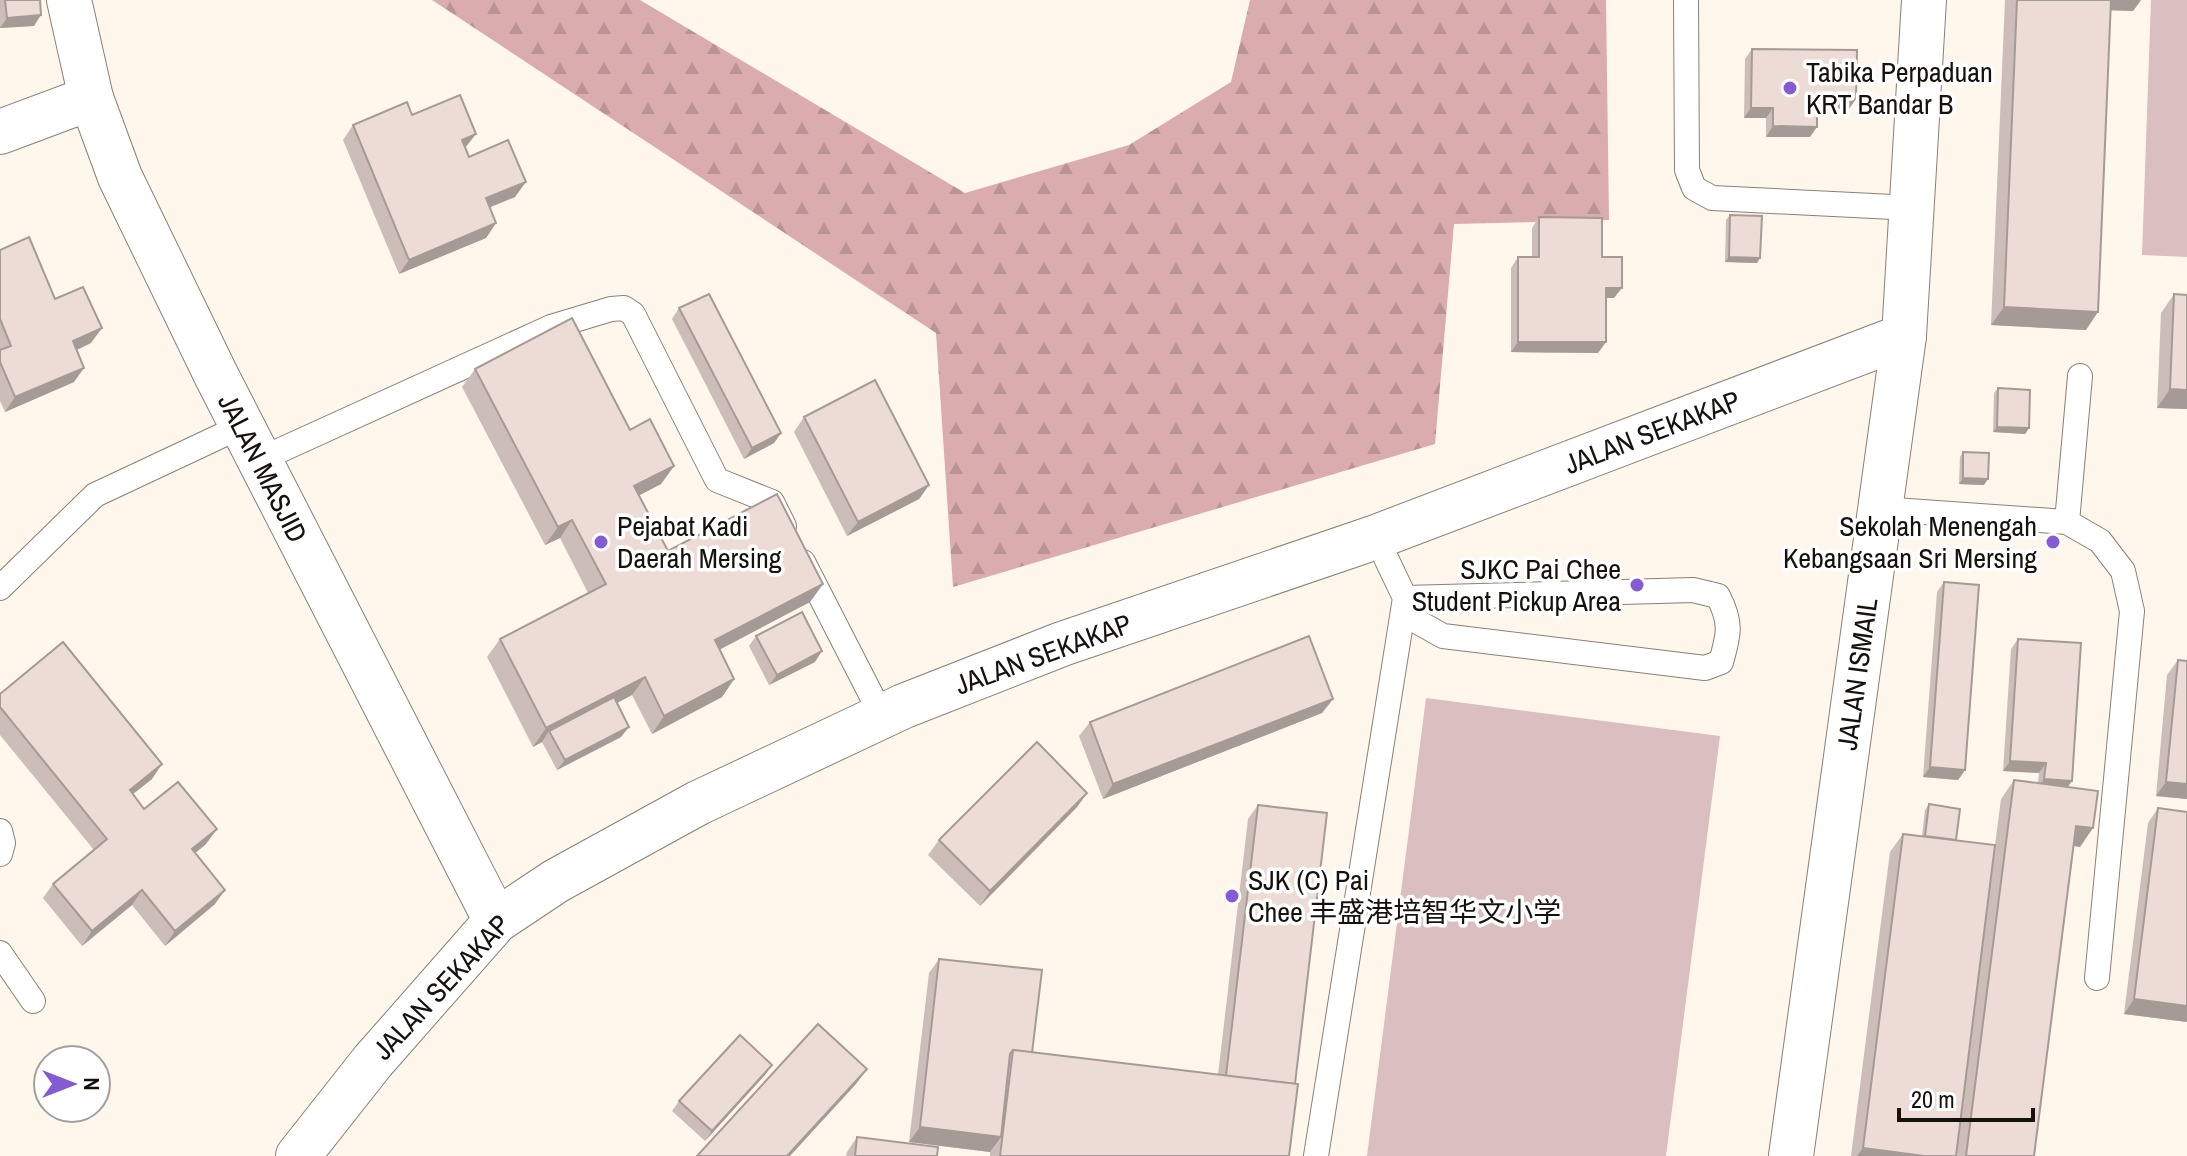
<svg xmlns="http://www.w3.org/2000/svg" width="2187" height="1156" font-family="'Archivo Narrow','Noto Sans SC',sans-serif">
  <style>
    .grass { fill: #dbbebf }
    .forest { fill: url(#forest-firs) }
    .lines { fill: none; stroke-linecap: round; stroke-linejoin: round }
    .lane-casing { stroke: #8a8075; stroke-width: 26 }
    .street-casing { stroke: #8a8075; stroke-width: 46 }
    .secondary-casing { stroke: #8a8075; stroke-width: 46 }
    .lane { stroke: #fff; stroke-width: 24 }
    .street { stroke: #fff; stroke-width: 44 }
    .secondary { stroke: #fff; stroke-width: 44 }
    .wall { fill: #ccbdb8 }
    .shaded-wall { fill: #a69a96 }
    .building { fill: #eddcd6; stroke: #a69a96; stroke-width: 2 }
    .poi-dot { fill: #855ad3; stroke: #fff; stroke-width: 3 }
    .labels { text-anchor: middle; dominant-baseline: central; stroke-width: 7; stroke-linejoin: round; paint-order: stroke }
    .poi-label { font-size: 28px; fill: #15110d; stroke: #fff; text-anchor: start }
    .street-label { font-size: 28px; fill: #15110d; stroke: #fff }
  </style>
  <defs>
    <pattern id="forest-firs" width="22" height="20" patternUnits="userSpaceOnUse" patternTransform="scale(2)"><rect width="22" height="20" fill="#daacad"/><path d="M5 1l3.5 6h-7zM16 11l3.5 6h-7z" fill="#ba9394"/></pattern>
  </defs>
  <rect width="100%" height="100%" fill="#fff6ec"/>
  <g class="grass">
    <polygon points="2151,0 2187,0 2187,257 2142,255"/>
    <polygon points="1426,698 1720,736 1666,1156 1367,1156"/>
  </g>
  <polygon class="forest" points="432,0 640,0 965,193 1129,145 1231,82 1250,0 1606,0 1609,220 1454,224 1435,444 953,587 936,333"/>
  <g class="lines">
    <g class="lane-casing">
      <g id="lane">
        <polyline points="1686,0 1687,170 1694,188 1712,198 1913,208"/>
        <polyline points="259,460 551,327 611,309 624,308 633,314 717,480 772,502 784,526"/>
        <polyline points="1880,509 2067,522 2100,541 2123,571 2132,611 2097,978"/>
        <polyline points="2067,522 2080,376"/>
        <polyline points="803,562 882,716"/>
        <polyline points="0,588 95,495 242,426"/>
        <path d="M1693,590l25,6c14,27 11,38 3,66l-16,6 -262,-32 -25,-14 -13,-24z"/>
        <polyline points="0,831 3,843 0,854"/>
        <polyline points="0,953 33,1001"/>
        <polyline points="1316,1156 1405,598 1376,537"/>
      </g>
    </g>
    <g class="street-casing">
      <g id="street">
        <polyline points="69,0 91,98 120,177 216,375 496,921"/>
        <polyline points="0,132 91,98"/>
        <polyline points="1791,1156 1904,336"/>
      </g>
    </g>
    <g class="secondary-casing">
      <polyline id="secondary" points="298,1156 373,1061 496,921 556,881 698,803 904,706 1062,644 1376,537 1904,336 1924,0"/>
    </g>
    <use href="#lane" class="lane"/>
    <use href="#street" class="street"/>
    <use href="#secondary" class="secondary"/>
  </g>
  <g class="wall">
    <polygon points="0,0 40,0 34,26 0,28"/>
    <polygon points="2005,0 2141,0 2133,11 2111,10 2086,330 1991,325"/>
    <polygon points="1752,49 1849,109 1817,109 1810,137 1766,137 1766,118 1744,118 1745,59"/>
    <polygon points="412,115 465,148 469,157 515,197 490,207 496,223 486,238 399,274 343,140 353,125"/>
    <polygon points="1730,215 1760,258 1757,263 1725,262 1726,220"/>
    <polygon points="1539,217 1602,257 1614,298 1606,298 1606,342 1598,353 1511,352 1511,268 1518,257 1532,257 1532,228"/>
    <polygon points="0,250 91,343 77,350 74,382 5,412 0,401"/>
    <polygon points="2174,294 2187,409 2157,408 2161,313"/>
    <polygon points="679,308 781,433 774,443 744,459 672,319"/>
    <polygon points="475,369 630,430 674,466 661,484 639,495 668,551 823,584 810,602 720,649 734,679 722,697 652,734 632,695 617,703 621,737 557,770 542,742 533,747 487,657 500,639 588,593 560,538 545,545 462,387"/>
    <polygon points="1998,388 2029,428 2025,434 1993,432 1994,393"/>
    <polygon points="804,417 929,485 919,499 847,536 794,432"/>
    <polygon points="1963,452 1984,485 1959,484 1960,457"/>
    <polygon points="1944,582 1965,770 1958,780 1923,777 1937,592"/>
    <polygon points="756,636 815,662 769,685 749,646"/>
    <polygon points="2018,639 2068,787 2080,847 2074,846 2034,1156 1851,1156 1890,852 1903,834 1922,836 1925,810 1929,804 1956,840 1995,845 2001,799 2014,780 2038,783 2039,773 2003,771 2011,649"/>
    <polygon points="2178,660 2187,661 2187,799 2156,796 2167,675"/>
    <polygon points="0,694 152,779 133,794 144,809 206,844 195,853 215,904 165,946 132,905 82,946 43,898 53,884 94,850 0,735"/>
    <polygon points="1333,699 1322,713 1103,799 1079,736 1090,722"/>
    <polygon points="1087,793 1077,807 980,906 928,855 939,840"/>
    <polygon points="1258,805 1295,1084 1289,1156 990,1156 990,1152 909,1142 929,973 939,959 1032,1053 1218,1075 1248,819"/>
    <polygon points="2158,808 2187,1022 2124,1014 2148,823"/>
    <polygon points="772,1065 765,1075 705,1141 672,1111 679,1101"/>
    <polygon points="857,1137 937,1156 846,1156 847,1152"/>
  </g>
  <g class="shaded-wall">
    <polygon points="2106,0 2141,0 2133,11 2099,10"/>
    <polygon points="41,15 34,26 0,28 7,18"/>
    <polygon points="1817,98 1856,99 1849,109 1810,108"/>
    <polygon points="1751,108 1773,108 1766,118 1744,118"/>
    <polygon points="1773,126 1817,127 1810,137 1766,137"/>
    <polygon points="476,134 465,148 462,140"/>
    <polygon points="526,182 515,197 476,213 486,198"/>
    <polygon points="496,223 486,238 399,274 409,260"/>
    <polygon points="1729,257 1760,258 1757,263 1725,262"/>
    <polygon points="1606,288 1622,288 1614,298 1599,298"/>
    <polygon points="2004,307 2098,312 2086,330 1991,325"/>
    <polygon points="102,328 91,343 63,356 73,341"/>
    <polygon points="1518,342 1606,342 1598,353 1511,352"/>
    <polygon points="84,368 74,382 5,412 15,397"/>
    <polygon points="2170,389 2187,390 2187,409 2157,408"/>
    <polygon points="1997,427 2029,428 2025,434 1993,432"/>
    <polygon points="781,433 774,443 744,459 752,448"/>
    <polygon points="674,466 661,484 621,505 634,486"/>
    <polygon points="1963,478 1988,479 1984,485 1959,484"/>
    <polygon points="929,485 919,499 847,536 858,522"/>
    <polygon points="572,520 560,538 545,545 558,527"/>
    <polygon points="823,584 810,602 702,659 715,640"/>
    <polygon points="822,651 815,662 769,685 777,675"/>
    <polygon points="645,677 632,695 552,737 549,731 542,742 533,747 546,728"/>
    <polygon points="734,679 722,697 652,734 664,716"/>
    <polygon points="1333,699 1322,713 1103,799 1113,784"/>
    <polygon points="629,727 621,737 557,770 565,760"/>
    <polygon points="2010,761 2046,763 2039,773 2003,771"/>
    <polygon points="162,764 152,779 119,805 130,790"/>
    <polygon points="1930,767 1965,770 1958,780 1923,777"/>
    <polygon points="2044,779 2072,781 2065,791 2037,790"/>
    <polygon points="2166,782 2187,784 2187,799 2156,796"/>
    <polygon points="1087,793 1077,807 980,906 990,891"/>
    <polygon points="2076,826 2093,828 2080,847 2064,844"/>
    <polygon points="217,829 206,844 182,864 192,849"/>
    <polygon points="142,890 132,905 82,946 92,931"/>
    <polygon points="225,890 215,904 165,946 175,931"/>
    <polygon points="2134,999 2187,1006 2187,1022 2124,1014"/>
    <polygon points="772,1065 765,1075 705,1141 712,1131"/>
    <polygon points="867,1069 856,1084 790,1156 787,1156"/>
    <polygon points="920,1127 1001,1137 990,1152 909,1142"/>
    <polygon points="1863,1148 1924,1156 1857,1156"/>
  </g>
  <g class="building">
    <polygon points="5,0 40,0 41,15 7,18"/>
    <polygon points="2017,0 2111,0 2098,312 2004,307"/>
    <polygon points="1752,49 1857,50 1856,99 1817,98 1817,127 1773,126 1773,108 1751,108"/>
    <polygon points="460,95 476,134 462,140 469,157 508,140 526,182 486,198 496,223 409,260 353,125 407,102 412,115"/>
    <polygon points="1730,215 1762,216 1760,258 1729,257"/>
    <polygon points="1539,217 1602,218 1602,257 1622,257 1622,288 1606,288 1606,342 1518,342 1518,257 1539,257"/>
    <polygon points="29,237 55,299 83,287 102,328 73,341 84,368 15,397 0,362 0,350 11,346 0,319 0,250"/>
    <polygon points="709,294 781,433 752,448 679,308"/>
    <polygon points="2174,294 2187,295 2187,390 2170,389"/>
    <polygon points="572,318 630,430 650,419 674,466 634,486 668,551 777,494 823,584 715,640 734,679 664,716 645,677 546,728 500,639 606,584 572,520 558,527 475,369"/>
    <polygon points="875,380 929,485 858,522 804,417"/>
    <polygon points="1998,388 2030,390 2029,428 1997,427"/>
    <polygon points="1963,452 1989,453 1988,479 1963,478"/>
    <polygon points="1944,582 1979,585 1965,770 1930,767"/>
    <polygon points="802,612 822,651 777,675 756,636"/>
    <polygon points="1309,636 1333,699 1113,784 1090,722"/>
    <polygon points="2018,639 2081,643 2072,781 2044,779 2046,763 2010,761"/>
    <polygon points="63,642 162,764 130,790 144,809 178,782 217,829 192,849 225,890 175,931 142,890 92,931 53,884 107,839 0,707 0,694"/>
    <polygon points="2178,660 2187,661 2187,784 2166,782"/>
    <polygon points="614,697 629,727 565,760 549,731"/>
    <polygon points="1037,742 1087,793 990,891 939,840"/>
    <polygon points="2014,780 2098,791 2093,828 2076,826 2034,1156 1966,1156"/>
    <polygon points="1929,804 1960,809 1956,840 1925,836"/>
    <polygon points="1258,805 1327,813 1295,1084 1226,1076"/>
    <polygon points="2158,808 2187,812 2187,1006 2134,999"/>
    <polygon points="1903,834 1995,845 1956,1156 1924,1156 1863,1148"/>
    <polygon points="939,959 1042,970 1032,1053 1013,1050 1010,1054 1001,1137 920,1127"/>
    <polygon points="818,1024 867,1069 787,1156 697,1156"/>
    <polygon points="740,1035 772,1065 712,1131 679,1101"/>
    <polygon points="1013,1050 1298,1084 1289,1156 1000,1156"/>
    <polygon points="857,1137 938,1147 937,1156 855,1156"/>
  </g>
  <g class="poi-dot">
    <circle cx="1790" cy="88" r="8"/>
    <circle cx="601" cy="542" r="8"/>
    <circle cx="2053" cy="542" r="8"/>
    <circle cx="1637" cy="585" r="8"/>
    <circle cx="1232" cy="896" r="8"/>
  </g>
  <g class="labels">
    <g class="poi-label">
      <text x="1806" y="72">Tabika Perpaduan<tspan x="1806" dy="32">KRT Bandar B</tspan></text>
      <text x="617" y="526">Pejabat Kadi<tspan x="617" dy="32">Daerah Mersing</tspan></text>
      <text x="2037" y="526" text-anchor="end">Sekolah Menengah<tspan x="2037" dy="32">Kebangsaan Sri Mersing</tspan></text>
      <text x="1621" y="569" text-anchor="end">SJKC Pai Chee<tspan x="1621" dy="32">Student Pickup Area</tspan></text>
      <text x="1248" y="880">SJK (C) Pai<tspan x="1248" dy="32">Chee 丰盛港培智华文小学</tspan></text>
    </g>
    <g class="street-label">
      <text transform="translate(1652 432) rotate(-21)">JALAN SEKAKAP</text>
      <text transform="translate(263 468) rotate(63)">JALAN MASJID</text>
      <text transform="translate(1043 654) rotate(-20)">JALAN SEKAKAP</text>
      <text transform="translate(1857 674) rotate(-82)">JALAN ISMAIL</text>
      <text transform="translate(441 987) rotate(-47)">JALAN SEKAKAP</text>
    </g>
  </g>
  <g transform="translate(72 1084) rotate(90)"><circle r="38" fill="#ffffff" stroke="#a1a09e" stroke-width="2"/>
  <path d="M0-6L14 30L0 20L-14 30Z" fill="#855ad3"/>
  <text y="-12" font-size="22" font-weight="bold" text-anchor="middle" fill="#15110d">N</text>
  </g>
  <path d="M1899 1108v12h134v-12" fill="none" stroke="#15110d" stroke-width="4"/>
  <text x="1911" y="1108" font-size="24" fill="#15110d" stroke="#ffffff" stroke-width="6" paint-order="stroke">20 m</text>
</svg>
